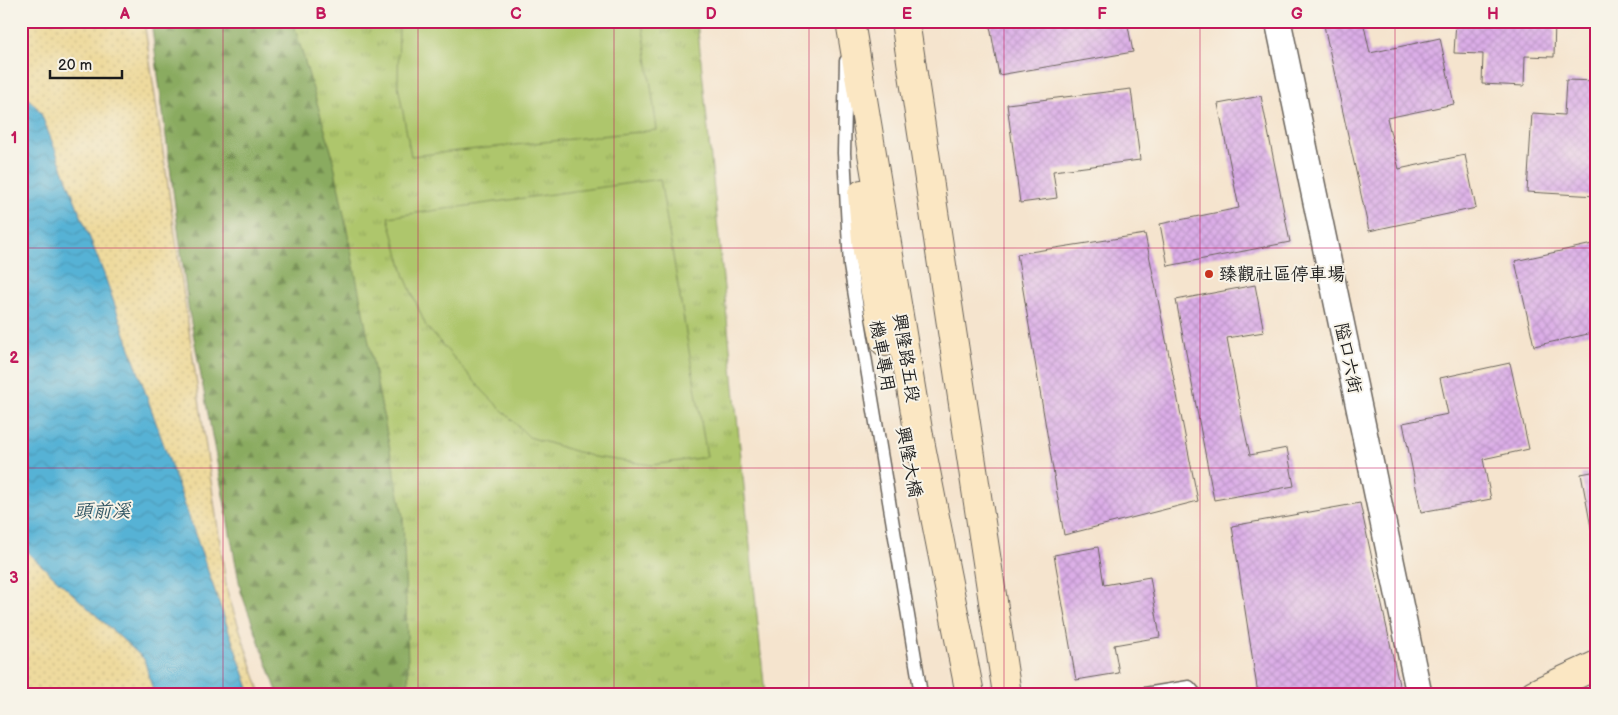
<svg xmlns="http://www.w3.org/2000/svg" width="1618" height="715" font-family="'Balsamiq Sans','LXGW WenKai TC',sans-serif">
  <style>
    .grass { fill: url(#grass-tufts); stroke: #657144 }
    .forest { fill: url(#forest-firs); stroke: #53643e }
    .sand { fill: url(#sand-dots); stroke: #857b5d }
    .pitch { fill: #aec66c; stroke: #657144 }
    .water { fill: url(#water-waves); stroke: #3a6778 }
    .building { fill: url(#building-cross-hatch) }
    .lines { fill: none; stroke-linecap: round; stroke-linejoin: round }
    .lane-casing { stroke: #68625a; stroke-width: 15 }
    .street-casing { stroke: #68625a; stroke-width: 28 }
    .secondary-casing { stroke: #68625a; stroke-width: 30 }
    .lane { stroke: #fff; stroke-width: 12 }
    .street { stroke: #fff; stroke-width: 25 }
    .secondary { stroke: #fbe7c3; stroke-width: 28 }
    .grid { fill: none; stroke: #c2185b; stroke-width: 1; stroke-opacity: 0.55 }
    .poi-dot { fill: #c8321e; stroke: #f7f3e8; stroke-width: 2 }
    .labels { text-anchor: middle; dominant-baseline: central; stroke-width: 4; stroke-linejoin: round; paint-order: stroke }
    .poi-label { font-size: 18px; fill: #1c1c1c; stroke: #f7f3e8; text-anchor: start }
    .street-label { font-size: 18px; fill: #1c1c1c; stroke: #f7f3e8 }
    .water-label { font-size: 19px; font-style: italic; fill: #345866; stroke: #f7f3e8 }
    .neatline { fill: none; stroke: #c2185b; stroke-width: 2 }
    .grid-label { font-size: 16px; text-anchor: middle; font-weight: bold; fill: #c2185b }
  </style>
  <defs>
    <pattern id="grass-tufts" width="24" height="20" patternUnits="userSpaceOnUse" patternTransform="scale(1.25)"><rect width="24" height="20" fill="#aec66c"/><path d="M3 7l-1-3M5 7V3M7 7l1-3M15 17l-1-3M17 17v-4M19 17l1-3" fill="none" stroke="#95aa5d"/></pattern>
    <pattern id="forest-firs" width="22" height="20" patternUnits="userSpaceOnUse" patternTransform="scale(1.25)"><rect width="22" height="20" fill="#8aab60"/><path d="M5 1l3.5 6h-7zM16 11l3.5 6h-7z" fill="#708a4e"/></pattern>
    <pattern id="sand-dots" width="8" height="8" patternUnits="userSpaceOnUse" patternTransform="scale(1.25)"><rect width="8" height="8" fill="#eeda9e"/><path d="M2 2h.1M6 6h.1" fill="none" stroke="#ccba88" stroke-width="1.8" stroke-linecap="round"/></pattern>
    <pattern id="water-waves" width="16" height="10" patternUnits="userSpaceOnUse" patternTransform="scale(1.25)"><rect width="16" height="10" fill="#57b2d5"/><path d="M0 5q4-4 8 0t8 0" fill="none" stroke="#4b98b6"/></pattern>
    <pattern id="building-cross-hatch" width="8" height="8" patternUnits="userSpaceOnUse" patternTransform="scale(1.25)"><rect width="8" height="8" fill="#dbade7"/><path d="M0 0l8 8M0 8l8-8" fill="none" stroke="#bb94c6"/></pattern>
  </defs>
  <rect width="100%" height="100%" fill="#f7f3e8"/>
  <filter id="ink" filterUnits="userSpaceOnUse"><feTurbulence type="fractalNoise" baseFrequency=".02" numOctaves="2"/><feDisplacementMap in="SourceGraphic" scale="10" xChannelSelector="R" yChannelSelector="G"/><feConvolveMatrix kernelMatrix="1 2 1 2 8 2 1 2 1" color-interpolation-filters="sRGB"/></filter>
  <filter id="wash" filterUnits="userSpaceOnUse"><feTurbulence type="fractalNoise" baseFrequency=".0096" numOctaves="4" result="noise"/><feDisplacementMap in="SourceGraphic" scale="20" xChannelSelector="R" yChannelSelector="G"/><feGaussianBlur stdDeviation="1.12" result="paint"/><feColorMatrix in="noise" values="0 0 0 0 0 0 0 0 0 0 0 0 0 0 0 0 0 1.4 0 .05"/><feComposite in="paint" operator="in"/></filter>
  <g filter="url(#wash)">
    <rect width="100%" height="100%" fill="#f5e4ce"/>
    <polygon class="grass" points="182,21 697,21 765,694 317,694"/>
    <polygon class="forest" points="151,21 293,21 332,154 403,516 409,694 278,694 241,592 188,306"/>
    <polygon class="sand" points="21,21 144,21 227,591 261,694 21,694"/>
    <g class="pitch">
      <polygon points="399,21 642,21 657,130 411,156 398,85"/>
      <polygon points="660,179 707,457 652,465 594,457 529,437 483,391 426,326 405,277 388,217"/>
    </g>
    <polygon class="water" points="21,91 40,111 104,274 251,694 154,694 144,659 29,554 21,535"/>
    <g id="blocks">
      <g class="building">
        <polygon points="989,21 1127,21 1133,52 999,75"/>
        <polygon points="1323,21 1363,21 1370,53 1440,38 1454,104 1387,118 1399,169 1465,155 1476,208 1369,231"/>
        <polygon points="1456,21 1555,21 1554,57 1525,56 1524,86 1482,84 1483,54 1454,53"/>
        <polygon points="1566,80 1597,81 1597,196 1527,192 1532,113 1564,115"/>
        <polygon points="1131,89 1140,160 1053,171 1057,198 1020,203 1007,104"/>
        <polygon points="1261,96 1290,242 1168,266 1160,224 1239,208 1218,104"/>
        <polygon points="1145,234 1198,501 1064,535 1017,254"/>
        <polygon points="1597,243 1597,332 1534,346 1515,261"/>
        <polygon points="1255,285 1264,332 1227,338 1244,428 1250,455 1287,448 1294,486 1214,500 1176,300"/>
        <polygon points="1510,363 1529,449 1483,459 1491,499 1421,512 1403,423 1448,414 1440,378"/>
        <polygon points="1597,471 1597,553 1596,554 1581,474"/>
        <polygon points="1360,503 1401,694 1258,694 1232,526"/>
        <polygon points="1098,547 1104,585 1150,577 1160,637 1114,645 1119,673 1076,680 1054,555"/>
      </g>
    </g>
  </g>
  <g filter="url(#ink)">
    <use href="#blocks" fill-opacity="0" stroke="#68625a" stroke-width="1"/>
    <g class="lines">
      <g class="lane-casing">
        <g id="lane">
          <polyline points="846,61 844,153 850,266 921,694"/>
          <polyline points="1145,694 1189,687 1195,694"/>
        </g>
      </g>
      <g class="street-casing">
        <polyline id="street" points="1278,21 1419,694"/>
      </g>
      <g class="secondary-casing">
        <g id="secondary">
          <polyline points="850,21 919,436 970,694"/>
          <polyline points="905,21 1007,694"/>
          <polyline points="862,194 867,251 885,342"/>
          <polyline points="1534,694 1597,665"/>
        </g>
      </g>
      <use href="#lane" class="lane"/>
      <use href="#street" class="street"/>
      <use href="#secondary" class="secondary"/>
    </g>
  </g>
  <path class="grid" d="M223,21v673M418,21v673M614,21v673M809,21v673M1004,21v673M1200,21v673M1395,21v673M21,248h1576M21,468h1576"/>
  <circle class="poi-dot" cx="1209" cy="274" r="5"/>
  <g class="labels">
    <g class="poi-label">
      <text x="1219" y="274">臻觀社區停車場</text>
    </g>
    <g class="street-label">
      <text transform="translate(882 356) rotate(80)">機車專用</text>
      <text transform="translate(906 358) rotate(81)">興隆路五段</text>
      <text transform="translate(1348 358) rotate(78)">隘口六街</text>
      <text transform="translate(909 462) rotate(79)">興隆大橋</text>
    </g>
    <g class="water-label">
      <text x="102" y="511">頭前溪</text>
    </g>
  </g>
  <rect width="1618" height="715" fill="none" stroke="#f7f3e8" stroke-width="55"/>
  <path d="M50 70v8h72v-8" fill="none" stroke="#1c1c1c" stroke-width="2.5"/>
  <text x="58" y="70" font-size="15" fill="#1c1c1c" stroke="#f7f3e8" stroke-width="4" paint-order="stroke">20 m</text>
  <rect x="28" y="28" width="1562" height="660" class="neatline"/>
  <g class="grid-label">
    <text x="125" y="19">A</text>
    <text x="321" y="19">B</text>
    <text x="516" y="19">C</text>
    <text x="711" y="19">D</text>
    <text x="907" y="19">E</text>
    <text x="1102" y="19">F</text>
    <text x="1297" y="19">G</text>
    <text x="1493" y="19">H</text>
    <text x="14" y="143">1</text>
    <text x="14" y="363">2</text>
    <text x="14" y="583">3</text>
  </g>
</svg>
